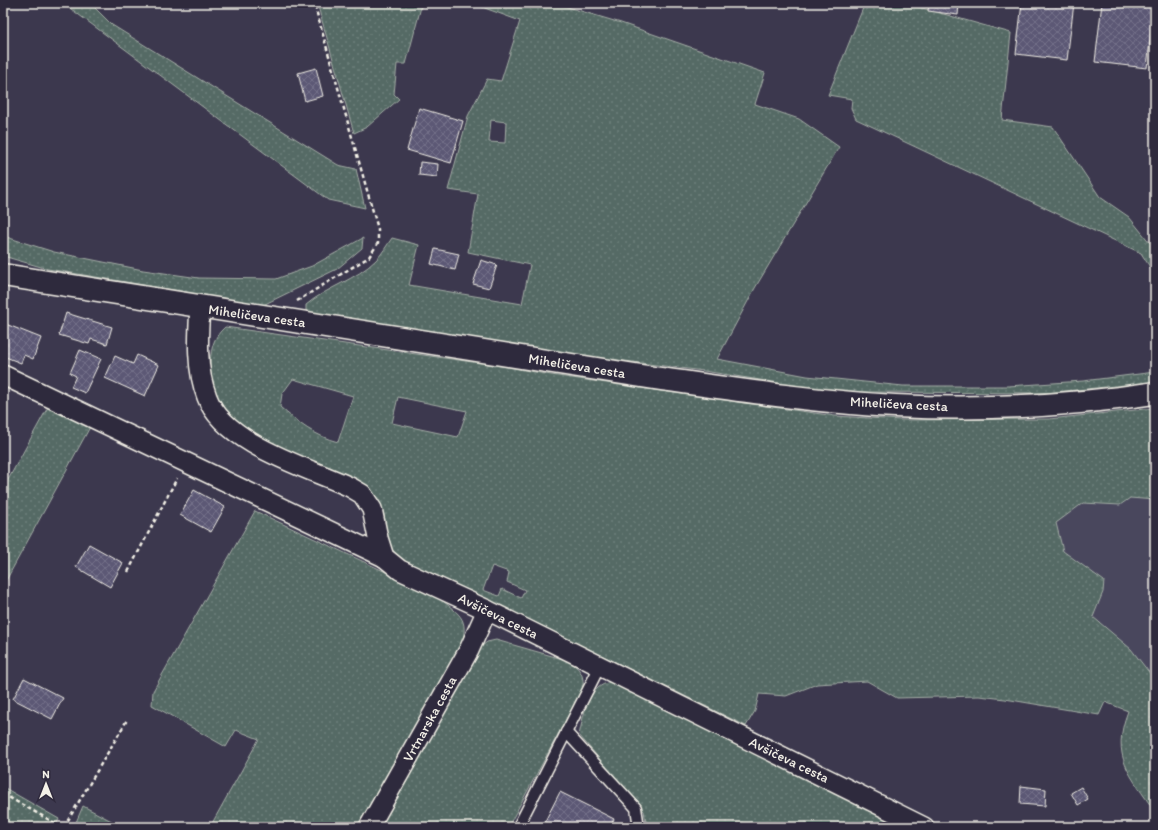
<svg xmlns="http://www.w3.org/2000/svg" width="1158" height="830" font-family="Itim,sans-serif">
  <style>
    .built { fill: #48465d }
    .grass { fill: url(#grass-dots); stroke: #a4aea6; fill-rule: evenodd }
    .building { fill: url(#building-cross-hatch); stroke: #f4f1e8 }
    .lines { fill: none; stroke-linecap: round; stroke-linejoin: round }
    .lane-casing { stroke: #f4f1e8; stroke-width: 13 }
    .street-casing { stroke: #f4f1e8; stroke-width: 22 }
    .secondary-casing { stroke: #f4f1e8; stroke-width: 25 }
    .path { stroke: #f4f1e8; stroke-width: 2.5; stroke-dasharray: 4 3; stroke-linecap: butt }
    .lane { stroke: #2f2a3d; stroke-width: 10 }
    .street { stroke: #2f2a3d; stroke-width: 19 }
    .secondary { stroke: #2f2a3d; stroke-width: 22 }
    .labels { text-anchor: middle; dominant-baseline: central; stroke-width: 4; stroke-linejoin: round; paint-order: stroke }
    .street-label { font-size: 14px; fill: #f4f1e8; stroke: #2f2a3d }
  </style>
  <defs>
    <pattern id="grass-dots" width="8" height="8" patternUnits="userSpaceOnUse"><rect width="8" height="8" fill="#556a65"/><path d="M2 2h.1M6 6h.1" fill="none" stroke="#6e807b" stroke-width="1.8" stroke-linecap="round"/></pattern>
    <pattern id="building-cross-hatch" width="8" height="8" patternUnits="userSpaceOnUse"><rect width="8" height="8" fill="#5b5875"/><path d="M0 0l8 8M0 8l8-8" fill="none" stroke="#737089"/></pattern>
  </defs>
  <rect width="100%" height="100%" fill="#3c384e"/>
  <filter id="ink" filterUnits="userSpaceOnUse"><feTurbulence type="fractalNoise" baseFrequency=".025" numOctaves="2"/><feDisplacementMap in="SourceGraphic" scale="8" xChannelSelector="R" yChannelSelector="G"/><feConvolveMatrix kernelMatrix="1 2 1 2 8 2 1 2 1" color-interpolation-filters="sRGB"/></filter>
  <g filter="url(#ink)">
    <polygon class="built" points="1129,498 1155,500 1155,680 1131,649 1093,617 1103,592 1104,581 1063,551 1056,522 1083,503 1120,505"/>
    <g class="grass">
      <polygon points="63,3 90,3 112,25 338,165 356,169 365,208 328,200"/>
      <polygon points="317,3 422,3 406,64 397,64 394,94 399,99 367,127 354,133"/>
      <path d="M471,3h83l67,20 144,50 -10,31 44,15 40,28 -84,141 -38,71 90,17 96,10h105l75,-5 72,-9v10l-109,11 -184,-1 -77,-8 -81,-13 -151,-19 -247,-40v-7c21,-18 50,-25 70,-45 6,-6 11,-15 16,-22l27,7 -10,40 113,19 8,-39 -62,-13 10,-58 -30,-4 20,-74 19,-37 14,2 19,-60zM491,120l15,2 -1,21 -16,-1z"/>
      <polygon points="865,3 915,3 915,6 1011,33 1002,120 1053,127 1100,197 1129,217 1155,249 1155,275 1141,253 856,119 851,108 852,99 828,95"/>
      <polygon points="3,236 54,252 143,270 199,278 276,279 312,266 363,238 362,248 337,269 263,305 48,269 3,256"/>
      <path d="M225,327l283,40 43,8 284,41 66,4 148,-1 106,-11v92l-25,-2 -10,7 -37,-2 -27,20 7,28 41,30 -1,11 -10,25 38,32 24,31v132c-25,-38 -45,-54 -27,-101l-23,-9 -6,13 -94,-16 -26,-3 -82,2 -30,-17 -50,3 -31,12 -27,-2 -4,17 -9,15 -206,-101 -134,-62c-6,-4 -12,-10 -16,-17 -7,-13 -1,-35 -14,-45 -16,-12 -34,-25 -51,-33 -40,-21 -99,-30 -112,-80 -2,-9 -4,-16 -3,-26 2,-16 3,-24 15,-35zM293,379l60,17 -15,46c-23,-6 -40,-19 -58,-35l2,-13zM398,397l69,14 -9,26 -66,-14zM492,566l17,6 -2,10 18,8 -4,8 -19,-9 -3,7 -16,-6z"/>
      <polygon points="48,407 90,427 3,586 3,489"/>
      <path d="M255,511l180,84c29,23 35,22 24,60l-98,172h-89l-5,-4 -2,4h-55l49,-88 -23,-9 -10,17 -74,-42 1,-14z"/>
      <path d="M496,640l70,20c13,6 20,16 16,30l-74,137h-132l101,-177 10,-8z"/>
      <path d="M612,682l281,139 7,6h-253l-3,-16 -65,-76c5,-20 8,-50 33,-53z"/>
      <polygon points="3,787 59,819 55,827 3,827"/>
      <polygon points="83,806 123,827 74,827"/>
    </g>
    <g class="building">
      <polygon points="929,3 959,3 958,15 928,11"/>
      <polygon points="1022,3 1074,3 1067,60 1016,54"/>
      <polygon points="1102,3 1154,3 1147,68 1095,62"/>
      <polygon points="316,68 323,96 305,101 298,73"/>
      <polygon points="419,108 463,121 451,163 407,150"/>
      <polygon points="420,162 438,164 437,177 419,175"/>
      <polygon points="435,249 459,254 455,270 431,264"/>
      <polygon points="481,260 497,265 489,288 473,284"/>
      <polygon points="66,313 112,327 107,344 91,339 89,344 59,335"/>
      <polygon points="3,323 41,338 33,359 24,355 21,363 3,356 5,349 3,348"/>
      <polygon points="80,350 101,359 85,393 71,387 76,376 70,373"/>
      <polygon points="137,355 159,365 145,396 105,378 115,356 133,364"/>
      <polygon points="194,490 225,507 211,532 180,515"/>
      <polygon points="89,544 123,563 110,587 76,567"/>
      <polygon points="24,678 63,698 52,719 13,699"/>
      <polygon points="1021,786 1046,789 1045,806 1020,804"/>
      <polygon points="1081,787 1088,799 1078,805 1071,793"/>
      <polygon points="560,792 614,819 610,827 542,827"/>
    </g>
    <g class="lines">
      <g class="lane-casing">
        <g id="lane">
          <polyline points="566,732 636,808 639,827"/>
          <polyline points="518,827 600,666"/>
        </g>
      </g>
      <g class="street-casing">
        <g id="street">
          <path d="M200,307c-2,30 -4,62 7,90 17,47 102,71 143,90l12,7 10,15 6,29 6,19 16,13 87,40 437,217"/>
          <polyline points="3,375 384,557"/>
          <polyline points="369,827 469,650 487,610"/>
        </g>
      </g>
      <g class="secondary-casing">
        <path id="secondary" d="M3,275l651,103c80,11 160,24 241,28 86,4 175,0 260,-13"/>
      </g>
      <g class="path">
        <polyline points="297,301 369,257 378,243 378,229 314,3"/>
        <polyline points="128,572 177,478"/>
        <polyline points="3,794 62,827"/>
        <polyline points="64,827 127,720"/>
      </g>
      <use href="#lane" class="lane"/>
      <use href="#street" class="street"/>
      <use href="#secondary" class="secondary"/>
    </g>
  </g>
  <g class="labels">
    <g class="street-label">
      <text transform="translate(257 316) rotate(8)">Miheličeva cesta</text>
      <text transform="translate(577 366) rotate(9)">Miheličeva cesta</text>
      <text transform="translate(899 404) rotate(3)">Miheličeva cesta</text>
      <text transform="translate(498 616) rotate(26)">Avšičeva cesta</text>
      <text transform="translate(430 719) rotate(-61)">Vrtnarska cesta</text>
      <text transform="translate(789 760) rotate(26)">Avšičeva cesta</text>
    </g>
  </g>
  <rect width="1158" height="830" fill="none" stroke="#2f2a3d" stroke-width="16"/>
  <rect x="8" y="8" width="1142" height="814" fill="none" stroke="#f4f1e8" stroke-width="1.5" filter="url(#ink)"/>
  <g transform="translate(46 784)" stroke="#2f2a3d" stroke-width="3" paint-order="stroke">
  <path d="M0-3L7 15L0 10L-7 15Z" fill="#f4f1e8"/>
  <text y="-6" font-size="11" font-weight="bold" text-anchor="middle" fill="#f4f1e8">N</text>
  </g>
</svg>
